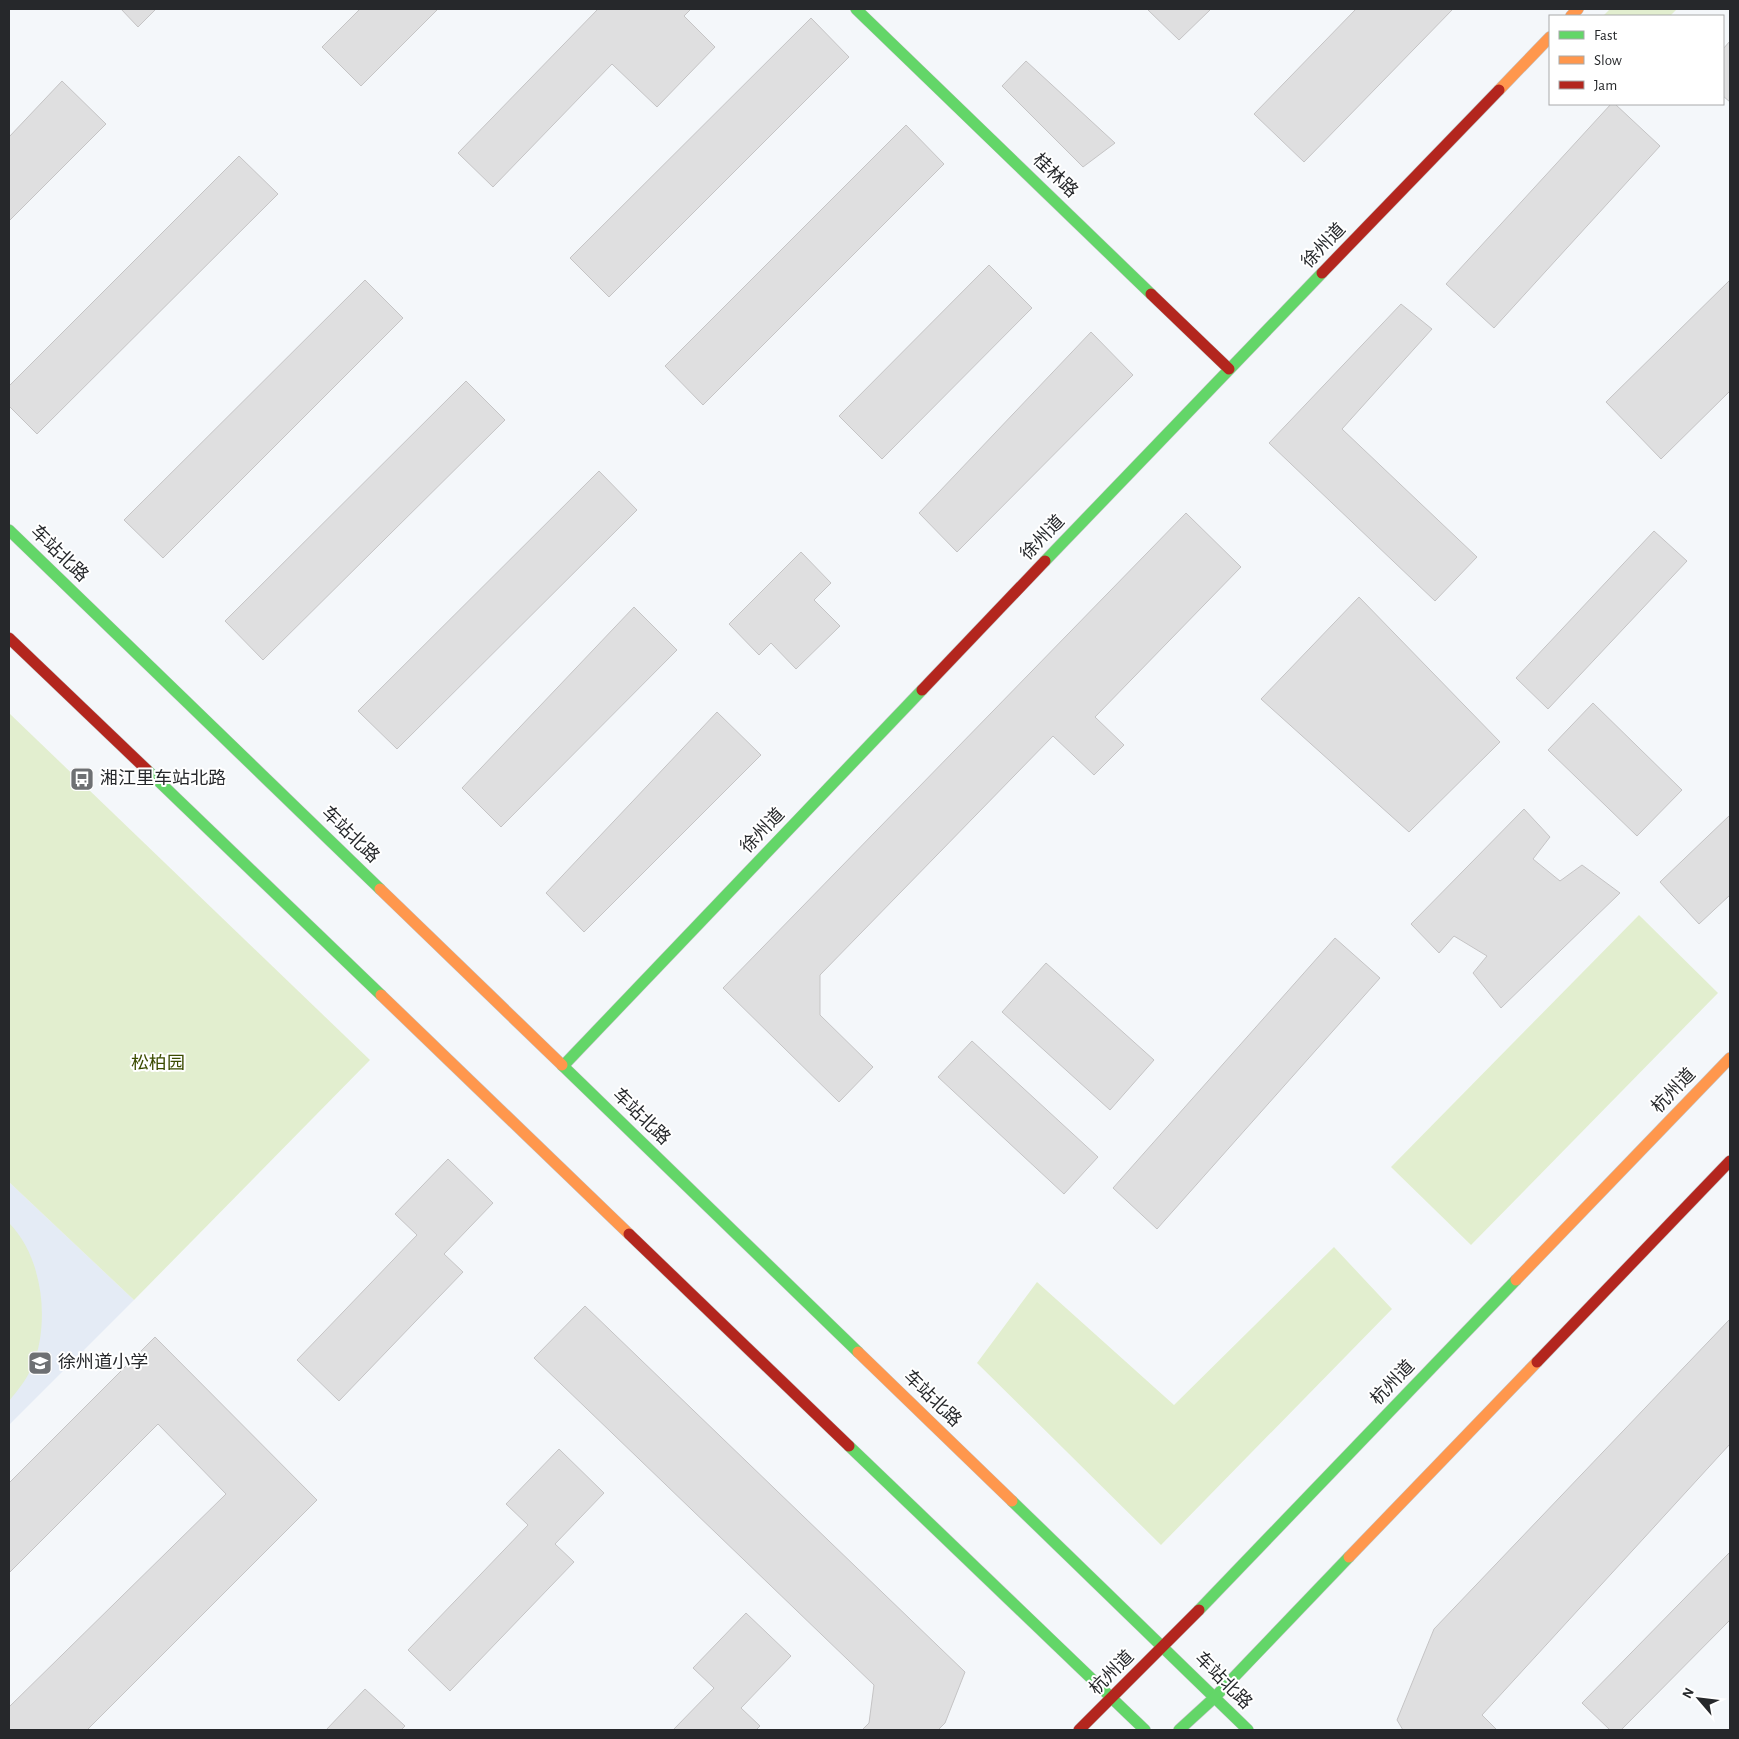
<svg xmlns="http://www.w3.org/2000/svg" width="1739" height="1739" font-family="'Alegreya Sans','Noto Sans SC',sans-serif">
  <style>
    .built { fill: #e4ebf5 }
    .green { fill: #e2eecf }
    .building { fill: #dfdfe0; stroke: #c5c4c5 }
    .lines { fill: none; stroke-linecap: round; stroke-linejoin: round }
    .fast-casing { stroke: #c0c3c5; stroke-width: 12 }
    .slow-casing { stroke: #c0c3c5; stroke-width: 12 }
    .jam-casing { stroke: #c0c3c5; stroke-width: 12 }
    .fast { stroke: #63d668; stroke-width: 11 }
    .slow { stroke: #ff974d; stroke-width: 11 }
    .jam { stroke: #b3261e; stroke-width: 11 }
    .labels { text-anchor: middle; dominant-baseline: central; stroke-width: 4; stroke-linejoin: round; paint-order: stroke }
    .street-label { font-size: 18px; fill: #26282b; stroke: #fff }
    .poi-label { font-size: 18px; fill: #26282b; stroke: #fff; text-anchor: start }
    .park-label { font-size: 18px; fill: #3b4b00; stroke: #fff }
  </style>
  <rect width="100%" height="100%" fill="#f4f7fa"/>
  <polygon class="built" points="9,1182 134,1300 9,1425"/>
  <g class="green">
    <polygon points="1610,9 1677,9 1670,16 1603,16"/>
    <polygon points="9,713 370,1060 134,1300 9,1182"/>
    <polygon points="1639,915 1718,993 1471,1245 1391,1167"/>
    <path d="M9,1223c34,34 41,99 24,142 -6,14 -15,25 -24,36z"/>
    <polygon points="1334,1247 1392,1309 1161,1545 977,1363 1037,1282 1174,1405"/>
  </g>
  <g class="building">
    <polygon points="121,9 156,9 138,27"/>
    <polygon points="360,9 438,9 361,86 322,47"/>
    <polygon points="598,9 691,9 684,16 715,47 657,107 612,64 493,187 458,153"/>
    <polygon points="1147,9 1211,9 1179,40"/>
    <polygon points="1356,9 1453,9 1304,162 1254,114"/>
    <polygon points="811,18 849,57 609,297 570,258"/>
    <polygon points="1730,41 1730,102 1723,96 1723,49"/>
    <polygon points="1026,61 1115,143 1083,167 1002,86"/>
    <polygon points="62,81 106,124 9,221 9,137"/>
    <polygon points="1611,104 1615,104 1660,146 1494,328 1446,284"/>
    <polygon points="906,125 944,164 703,405 665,366"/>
    <polygon points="239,156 278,194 37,434 9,406 9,386"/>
    <polygon points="989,265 1032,308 882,459 839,416"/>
    <polygon points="365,280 403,318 163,558 124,520"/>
    <polygon points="1730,280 1730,391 1661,459 1606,402"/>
    <polygon points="1401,304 1432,329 1342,429 1477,557 1435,601 1269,443"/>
    <polygon points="1091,332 1133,375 957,552 919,513"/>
    <polygon points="466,381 505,420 263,660 225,621"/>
    <polygon points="599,471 637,510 397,749 358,711"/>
    <polygon points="1186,513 1241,567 1095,717 1124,745 1094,775 1053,736 820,975 820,1015 873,1067 839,1102 723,988"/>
    <polygon points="1654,531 1687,561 1548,709 1516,678"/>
    <polygon points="801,552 831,583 814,600 840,626 796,669 771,643 759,655 729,624"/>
    <polygon points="1359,597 1500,742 1409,832 1261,699"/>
    <polygon points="634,607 677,650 501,827 462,788"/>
    <polygon points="1593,703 1682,790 1637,836 1548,750"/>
    <polygon points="717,712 761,755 584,932 546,893"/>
    <polygon points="1524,809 1550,837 1533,859 1560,881 1582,865 1620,893 1501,1008 1473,973 1487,956 1454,936 1439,953 1411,924"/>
    <polygon points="1730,815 1730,895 1699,924 1660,882"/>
    <polygon points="1335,938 1380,978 1157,1229 1113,1188"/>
    <polygon points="1046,963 1154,1060 1110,1110 1002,1012"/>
    <polygon points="972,1041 1098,1157 1064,1194 938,1077"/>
    <polygon points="448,1159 493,1203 444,1254 463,1272 339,1401 297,1360 417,1235 395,1214"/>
    <polygon points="585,1306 965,1672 945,1723 938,1730 862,1730 869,1723 874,1685 534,1358"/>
    <polygon points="1730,1319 1730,1444 1482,1715 1497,1730 1403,1730 1397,1720 1434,1629"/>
    <polygon points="155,1337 317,1500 87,1730 9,1730 9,1707 226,1494 158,1424 9,1573 9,1483"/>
    <polygon points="559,1449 604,1493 555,1544 574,1562 450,1691 408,1650 528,1525 506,1504"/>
    <polygon points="1730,1552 1730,1620 1621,1730 1610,1730 1582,1703"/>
    <polygon points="746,1613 791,1656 741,1708 760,1726 756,1730 673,1730 714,1688 693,1668"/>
    <polygon points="365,1689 405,1726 401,1730 326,1730"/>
  </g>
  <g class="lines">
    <g class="fast-casing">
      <g id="fast">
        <polyline points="856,9 1151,294"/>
        <polyline points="9,530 380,889"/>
        <polyline points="1045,561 1322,273"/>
        <polyline points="147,770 381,995"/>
        <polyline points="562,1065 858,1352"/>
        <polyline points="563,1066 922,690"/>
        <polyline points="849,1446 1145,1730"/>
        <polyline points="1012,1501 1248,1730"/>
        <polyline points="1199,1610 1516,1280"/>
        <polyline points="1179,1730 1214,1698 1349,1557"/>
      </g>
    </g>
    <g class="slow-casing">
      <g id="slow">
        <polyline points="1571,16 1578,9"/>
        <polyline points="1499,90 1550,37"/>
        <polyline points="380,889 562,1065"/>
        <polyline points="381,995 629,1234"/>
        <polyline points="1516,1280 1730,1058"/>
        <polyline points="858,1352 1012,1501"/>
        <polyline points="1349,1557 1537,1362"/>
      </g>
    </g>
    <g class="jam-casing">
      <g id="jam">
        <polyline points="1322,273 1499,90"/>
        <polyline points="1151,294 1229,369"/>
        <polyline points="9,638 147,770"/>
        <polyline points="922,690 1045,561"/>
        <polyline points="629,1234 849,1446"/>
        <polyline points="1537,1362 1730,1161"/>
        <polyline points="1079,1730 1199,1610"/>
      </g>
    </g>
    <use href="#fast" class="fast"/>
    <use href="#slow" class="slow"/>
    <use href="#jam" class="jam"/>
  </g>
  <defs>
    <g id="bus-square" transform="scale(1.25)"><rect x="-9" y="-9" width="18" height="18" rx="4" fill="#6e7073" stroke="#fff"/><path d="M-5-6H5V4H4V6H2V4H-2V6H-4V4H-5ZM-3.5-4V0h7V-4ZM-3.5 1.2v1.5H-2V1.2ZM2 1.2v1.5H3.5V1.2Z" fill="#fff"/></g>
    <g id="school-square" transform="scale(1.25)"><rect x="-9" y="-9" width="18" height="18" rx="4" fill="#6e7073" stroke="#fff"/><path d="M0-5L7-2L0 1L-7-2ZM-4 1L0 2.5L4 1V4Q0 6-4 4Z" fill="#fff"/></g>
  </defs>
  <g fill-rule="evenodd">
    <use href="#bus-square" x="82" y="779"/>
    <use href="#school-square" x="40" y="1363"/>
  </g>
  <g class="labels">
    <g class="street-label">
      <text transform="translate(1055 176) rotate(44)">桂林路</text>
      <text transform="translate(1324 246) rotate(-46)">徐州道</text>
      <text transform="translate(1043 538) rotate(-46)">徐州道</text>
      <text transform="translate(59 554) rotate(44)">车站北路</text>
      <text transform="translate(763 831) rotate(-46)">徐州道</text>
      <text transform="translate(350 835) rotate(44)">车站北路</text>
      <text transform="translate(1674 1091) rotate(-46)">杭州道</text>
      <text transform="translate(641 1117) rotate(44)">车站北路</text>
      <text transform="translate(1393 1383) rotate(-46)">杭州道</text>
      <text transform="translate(932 1399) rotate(44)">车站北路</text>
      <text transform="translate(1112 1673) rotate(-45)">杭州道</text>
      <text transform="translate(1223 1681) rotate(45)">车站北路</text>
    </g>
    <g class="poi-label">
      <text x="100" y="779">湘江里车站北路</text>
      <text x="58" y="1363">徐州道小学</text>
    </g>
    <g class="park-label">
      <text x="158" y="1064">松柏园</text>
    </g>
  </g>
  <rect width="1739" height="1739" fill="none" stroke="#26282b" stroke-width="20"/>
  <rect x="1549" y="15" width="175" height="90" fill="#ffffff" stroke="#a8a9aa"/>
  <rect x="1559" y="31" width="25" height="8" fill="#63d668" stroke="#a8a9aa"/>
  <text x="1594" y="40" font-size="15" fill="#26282b">Fast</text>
  <rect x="1559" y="56" width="25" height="8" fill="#ff974d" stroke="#a8a9aa"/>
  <text x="1594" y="65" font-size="15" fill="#26282b">Slow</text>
  <rect x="1559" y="81" width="25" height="8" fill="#b3261e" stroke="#a8a9aa"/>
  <text x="1594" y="90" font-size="15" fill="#26282b">Jam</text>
  <g transform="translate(1699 1699) rotate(298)" stroke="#ffffff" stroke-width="4" paint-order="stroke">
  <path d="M0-4L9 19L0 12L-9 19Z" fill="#26282b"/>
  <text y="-8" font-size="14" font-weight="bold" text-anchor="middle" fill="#26282b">N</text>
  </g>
</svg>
